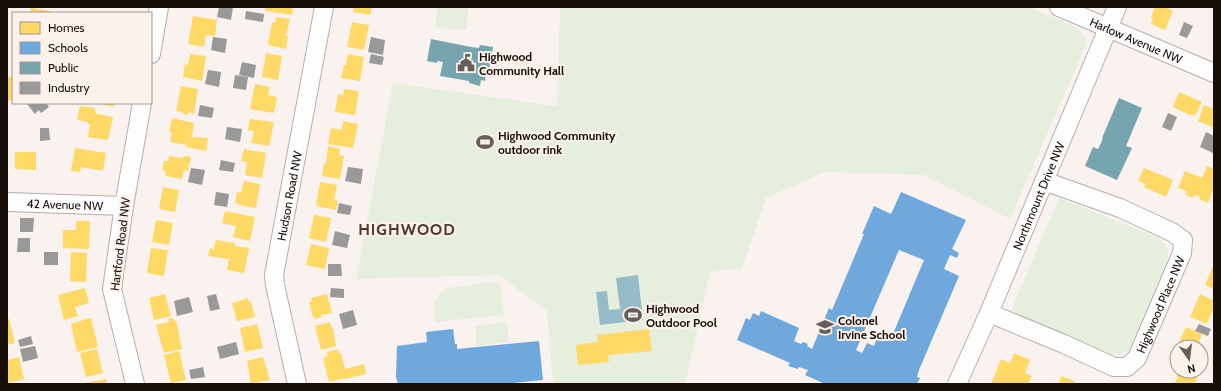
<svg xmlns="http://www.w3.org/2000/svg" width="1221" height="391" font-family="Cabin,sans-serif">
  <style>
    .green { fill: #e6efde }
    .water { fill: #96bbc9 }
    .homes { fill: #ffd966 }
    .schools { fill: #6fa8dc; fill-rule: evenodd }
    .public { fill: #76a5af }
    .industry { fill: #999 }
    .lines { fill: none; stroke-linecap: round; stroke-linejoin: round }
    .minor-casing { stroke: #b5aeaa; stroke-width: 20 }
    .minor { stroke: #fefdfd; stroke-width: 18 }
    .labels { text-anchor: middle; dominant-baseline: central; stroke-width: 4; stroke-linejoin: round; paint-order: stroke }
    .street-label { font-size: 12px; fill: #180f0a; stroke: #fdf1eb }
    .poi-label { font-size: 12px; font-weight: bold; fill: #180f0a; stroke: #fdf1eb; text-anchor: start }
    .district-label { font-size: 16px; font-weight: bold; letter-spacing: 1px; fill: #503a2d; stroke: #fdf1eb }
  </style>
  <rect width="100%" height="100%" fill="#f9f2ef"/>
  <g class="green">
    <polygon points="437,7 468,7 467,30 435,28"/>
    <polygon points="560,7 1029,7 1078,28 1087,42 1010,219 923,175 825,172 766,198 742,268 710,272 685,384 553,384 547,311 499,275 356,279 393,83 557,106"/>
    <polygon points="1059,198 1159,238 1167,248 1169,261 1131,349 1119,355 1105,353 1011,311"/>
    <polygon points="500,281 504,315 435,322 434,303 439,294 448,288"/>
    <polygon points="507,322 509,342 477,346 475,326"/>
  </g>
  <polygon class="water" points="638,275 643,320 600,325 596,292 607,291 609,310 620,309 616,278"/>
  <g class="homes">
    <polygon points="266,7 293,7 292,15 265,11"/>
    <polygon points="354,7 372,7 370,15 353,12"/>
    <polygon points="1155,7 1165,7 1173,11 1165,30 1151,24 1153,18 1151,17"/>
    <polygon points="31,8 51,11 51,13 30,13"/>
    <polygon points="193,16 217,20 215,36 206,35 204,47 188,44"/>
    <polygon points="276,17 290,19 286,36 288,36 286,49 268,45 272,22 275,23"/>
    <polygon points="352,22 369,25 364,50 347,47"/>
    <polygon points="266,53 282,56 278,80 262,77"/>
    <polygon points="190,54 206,56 202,81 183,77 185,64 188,65"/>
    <polygon points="348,54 364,57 360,81 341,78 344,65 346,65"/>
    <polygon points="13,76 13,99 7,101 7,78"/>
    <polygon points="255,84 270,87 268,95 277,97 274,113 250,109"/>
    <polygon points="181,86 198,89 194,114 189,112 188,115 183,114 183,112 176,111"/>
    <polygon points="344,89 359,91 355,115 335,112 338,94 343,95"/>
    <polygon points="1179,92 1202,102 1195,116 1190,114 1190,115 1173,107"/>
    <polygon points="96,103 114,103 114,107"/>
    <polygon points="1204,105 1214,109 1214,128 1198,121"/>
    <polygon points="80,106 95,108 95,113 97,114 113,117 108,140 88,137 90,124 88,124 88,122 77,120"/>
    <polygon points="172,118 194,123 192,137 208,138 206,151 186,147 186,145 170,142 172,133 169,132"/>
    <polygon points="250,119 274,122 269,146 251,143 254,131 248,130"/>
    <polygon points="343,121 358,124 353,148 328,144 331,128 342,130"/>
    <polygon points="328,146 340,149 339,155 344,156 340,179 322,176 324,163 326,164"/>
    <polygon points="75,148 106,153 103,171 81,167 80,172 71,171"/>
    <polygon points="244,149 266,153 262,178 245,175 247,162 241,161"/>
    <polygon points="15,152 36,152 36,170 15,169"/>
    <polygon points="169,156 182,158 185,156 189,156 191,159 190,163 187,165 189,165 188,171 184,170 182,179 165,176 166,171 162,170 164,161 168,161"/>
    <polygon points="1207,166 1214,169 1214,192 1212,192 1208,203 1199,199 1200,197 1195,195 1193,198 1185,195 1187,191 1178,188 1185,171 1202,178"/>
    <polygon points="1144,168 1173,180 1166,197 1144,187 1145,184 1138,181"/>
    <polygon points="244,181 260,184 256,208 239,205 239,204 235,203 237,192 241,193"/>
    <polygon points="320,182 337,185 334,200 338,201 336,210 316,206"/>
    <polygon points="163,187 179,190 175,212 159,209"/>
    <polygon points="225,211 255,217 250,241 233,237 236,226 222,223"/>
    <polygon points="314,215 331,218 326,242 309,238"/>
    <polygon points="156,220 173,223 169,245 152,242"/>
    <polygon points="76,221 90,221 89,249 63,248 63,230 76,230"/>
    <polygon points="216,240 235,243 235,246 249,248 244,273 227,270 229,259 208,256 210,248 214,249"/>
    <polygon points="311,244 329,248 325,269 306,265"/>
    <polygon points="151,248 168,250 164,276 147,273"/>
    <polygon points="71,252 87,253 86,282 70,281"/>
    <polygon points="1212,268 1214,269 1214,289 1205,285"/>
    <polygon points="85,288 89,303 75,307 78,316 64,320 58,295"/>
    <polygon points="165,294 171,316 154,320 149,298"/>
    <polygon points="327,294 332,313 321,315 322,317 315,319 314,317 313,317 309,302 312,302 311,298"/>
    <polygon points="1200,294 1214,301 1214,307 1207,324 1190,317"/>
    <polygon points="248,298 249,302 251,302 255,317 237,321 232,303"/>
    <polygon points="91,318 98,347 77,352 71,324 83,320"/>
    <polygon points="173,318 174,321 176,320 182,349 164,353 156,325 169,322 168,319"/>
    <polygon points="7,319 9,319 15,343 7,345"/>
    <polygon points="330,322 332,328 333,328 336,346 321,350 315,326"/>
    <polygon points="257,324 263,348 245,352 240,328"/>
    <polygon points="1186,327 1202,334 1197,347 1177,347"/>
    <polygon points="649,329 652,351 608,355 609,362 578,365 576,345 598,342 597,335"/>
    <polygon points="97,349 103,373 86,377 80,353"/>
    <polygon points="338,349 339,354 341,353 345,369 364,364 366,374 345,379 345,378 329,382 323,358 328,356 327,352"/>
    <polygon points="179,351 186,380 171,383 164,355"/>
    <polygon points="1014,353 1030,360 1025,373 1032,376 1028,384 991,384 1001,359 1010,363"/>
    <polygon points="19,357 24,379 7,383 7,360"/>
    <polygon points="263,357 270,380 251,384 247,361"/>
    <polygon points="1181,371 1200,371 1195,384 1172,384 1173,382 1175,383 1178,377 1176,376 1178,372 1180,373"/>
    <polygon points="1062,376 1074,381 1074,382 1078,384 1058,384"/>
    <polygon points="106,379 107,384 85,384 85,383"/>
  </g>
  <g class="schools">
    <path d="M901,192l65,28 -14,29 7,4 -2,5 -7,-3 -6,14 15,7 -40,94 -2,7 3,1 -3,6h-92l-20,-9 3,-5 -9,-3 -1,2 -10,-3 2,-3 -53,-23 9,-22 4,2 3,-7 6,3 2,-5 38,17 -5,13 7,3 2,-2 5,2 -1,2 5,3 17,-41 3,2 32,-76h-2l12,-28 17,8zM899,250l25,10 -34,81 -12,-5 -4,10 -7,-3 -5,10 -6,-3z"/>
    <polygon points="453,329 455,344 457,344 457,349 539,341 543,380 503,384 398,384 396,377 397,346 427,342 426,332"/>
  </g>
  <g class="public">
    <polygon points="431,39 471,47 479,48 480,45 493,47 489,71 486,71 485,81 481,80 480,86 469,83 469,81 440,76 443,62 437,61 437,63 427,61"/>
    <polygon points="1119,98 1142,108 1126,146 1132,148 1117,180 1085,166 1093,147 1098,149 1101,143 1103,138 1102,138"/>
  </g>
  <g class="industry">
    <polygon points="219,7 233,7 231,20 217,17"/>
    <polygon points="246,11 264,14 263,22 245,19"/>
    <polygon points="1184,22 1193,26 1187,38 1179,35"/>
    <polygon points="213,37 227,39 225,53 211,50"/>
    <polygon points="371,37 385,40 383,55 368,52"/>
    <polygon points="371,54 384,57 382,65 369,63"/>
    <polygon points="242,62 256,65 254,78 239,75"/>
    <polygon points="208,70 221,72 219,87 205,84"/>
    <polygon points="235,75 248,77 246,90 233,88"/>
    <polygon points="29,103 46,103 49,107 41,113 39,110 35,114 27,104"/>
    <polygon points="200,105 214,108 212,118 198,116"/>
    <polygon points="1168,113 1177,117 1171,131 1162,127"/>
    <polygon points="227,127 242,129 240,142 225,139"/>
    <polygon points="40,128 49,128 50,140 40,141"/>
    <polygon points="1206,132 1214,136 1213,153 1200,147"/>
    <polygon points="221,160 235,163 233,172 219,170"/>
    <polygon points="348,167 363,169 361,184 345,181"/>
    <polygon points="191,168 205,170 202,185 188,182"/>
    <polygon points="216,192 229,194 227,207 214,205"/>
    <polygon points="339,203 352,206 350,215 337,213"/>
    <polygon points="20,218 34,218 33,232 20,232"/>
    <polygon points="335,231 350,235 347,248 332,245"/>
    <polygon points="18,238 30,238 30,252 17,252"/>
    <rect x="44" y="252" width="14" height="13"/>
    <polygon points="328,264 341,264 342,276 328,276"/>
    <polygon points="331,288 344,289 344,298 330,297"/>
    <polygon points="216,294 220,309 210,311 207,296"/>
    <polygon points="189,297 193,312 177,316 174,301"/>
    <polygon points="353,310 357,325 343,329 339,314"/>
    <polygon points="1199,324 1211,329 1208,336 1195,331"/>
    <polygon points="31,336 33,344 20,347 18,340"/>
    <polygon points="236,342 239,354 220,359 217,347"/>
    <polygon points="35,346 38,358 23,362 20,349"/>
    <polygon points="203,367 205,377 191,379 189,370"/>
  </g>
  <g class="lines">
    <g class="minor-casing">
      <g id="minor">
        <path id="s1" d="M1059,7l155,66"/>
        <polyline points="151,54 159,7"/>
        <path id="s2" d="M7,202l117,4"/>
        <path id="s3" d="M989,313l75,31 50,23h13l10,-9 45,-105 1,-13 -11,-8 -52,-24 -76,-27"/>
        <polyline points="135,384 112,289 124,206 142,103"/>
        <path id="s4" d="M297,384l-22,-99 -1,-10 50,-268"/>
        <path id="s5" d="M957,384l32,-71 128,-306"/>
      </g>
    </g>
    <use href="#minor" class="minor"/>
  </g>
  <defs>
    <g id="civic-bare" transform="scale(1.38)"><path d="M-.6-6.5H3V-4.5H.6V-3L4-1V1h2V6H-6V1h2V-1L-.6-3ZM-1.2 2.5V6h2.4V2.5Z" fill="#675e5a" stroke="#fdf1eb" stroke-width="2.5" paint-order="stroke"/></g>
    <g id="stadium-bare" transform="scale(1.38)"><path d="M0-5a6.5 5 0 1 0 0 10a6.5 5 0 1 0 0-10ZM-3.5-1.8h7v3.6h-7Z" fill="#675e5a" stroke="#fdf1eb" stroke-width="2.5" paint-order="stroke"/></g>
    <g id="school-bare" transform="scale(1.38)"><path d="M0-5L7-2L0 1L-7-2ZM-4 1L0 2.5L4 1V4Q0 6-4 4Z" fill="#675e5a" stroke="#fdf1eb" stroke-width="2.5" paint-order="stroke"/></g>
  </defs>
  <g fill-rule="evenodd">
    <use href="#civic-bare" x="466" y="63"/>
    <use href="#stadium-bare" x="485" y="142"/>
    <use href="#stadium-bare" x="633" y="315"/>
    <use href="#school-bare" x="825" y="327"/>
  </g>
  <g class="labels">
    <g class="street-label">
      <text stroke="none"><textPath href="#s1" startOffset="84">Harlow Avenue NW</textPath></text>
      <text stroke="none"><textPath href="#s4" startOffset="192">Hudson Road NW</textPath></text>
      <text stroke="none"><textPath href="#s5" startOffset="205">Northmount Drive NW</textPath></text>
      <text stroke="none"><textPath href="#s2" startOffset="58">42 Avenue NW</textPath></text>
      <text transform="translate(120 244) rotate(-83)">Hartford Road NW</text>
      <text stroke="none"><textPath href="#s3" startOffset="221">Highwood Place NW</textPath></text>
    </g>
    <g class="poi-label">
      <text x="479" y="56">Highwood<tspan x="479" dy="14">Community Hall</tspan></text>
      <text x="498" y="135">Highwood Community<tspan x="498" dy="14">outdoor rink</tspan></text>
      <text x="646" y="308">Highwood<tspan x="646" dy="14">Outdoor Pool</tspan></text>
      <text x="838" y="320">Colonel<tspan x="838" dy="14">Irvine School</tspan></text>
    </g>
    <g class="district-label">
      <text x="407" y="229">HIGHWOOD</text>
    </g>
  </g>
  <rect width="1221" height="391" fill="none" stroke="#180f0a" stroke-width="16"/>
  <rect x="12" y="12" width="140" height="92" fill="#fdf1eb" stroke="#a19791"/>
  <rect x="20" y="22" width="20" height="12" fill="#ffd966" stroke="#a19791"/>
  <text x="48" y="32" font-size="12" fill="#180f0a">Homes</text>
  <rect x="20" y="42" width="20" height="12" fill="#6fa8dc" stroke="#a19791"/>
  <text x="48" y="52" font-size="12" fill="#180f0a">Schools</text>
  <rect x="20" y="62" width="20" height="12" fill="#76a5af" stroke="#a19791"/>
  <text x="48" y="72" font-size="12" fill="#180f0a">Public</text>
  <rect x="20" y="82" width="20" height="12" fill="#999999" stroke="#a19791"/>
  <text x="48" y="92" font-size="12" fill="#180f0a">Industry</text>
  <g transform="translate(1189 359) rotate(166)"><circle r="19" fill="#fdf1eb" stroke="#a19791"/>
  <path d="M0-3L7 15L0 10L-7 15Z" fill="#675e5a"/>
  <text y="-6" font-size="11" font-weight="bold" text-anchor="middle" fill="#180f0a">N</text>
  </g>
</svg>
